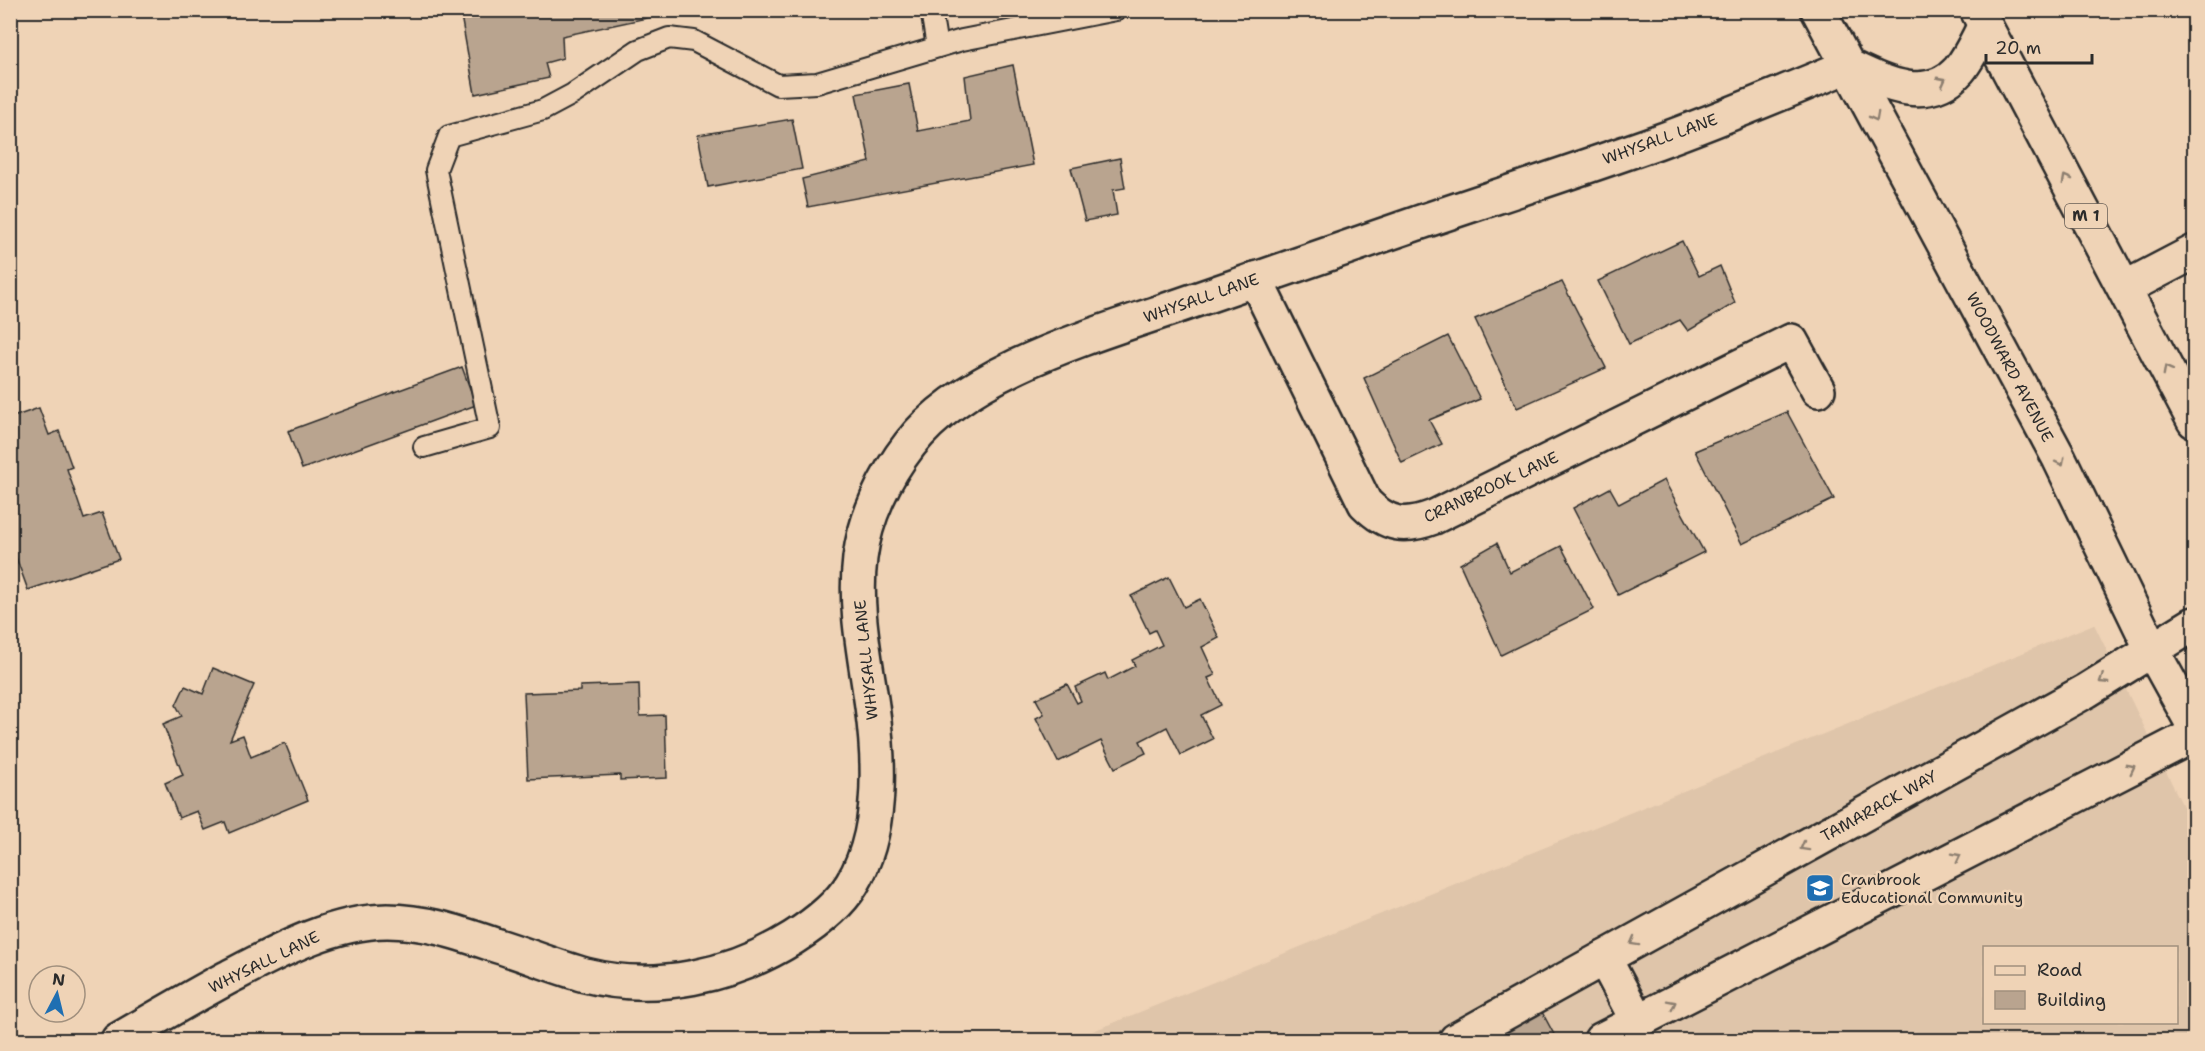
<svg xmlns="http://www.w3.org/2000/svg" width="2205" height="1051" font-family="'Shantell Sans',sans-serif">
  <style>
    .built { fill: #dfc5aa; fill-rule: evenodd }
    .building { fill: #b9a48f; stroke: #2b2b2b; stroke-width: 1.5 }
    .lines { fill: none; stroke-linecap: round; stroke-linejoin: round }
    .service-casing { stroke: #2b2b2b; stroke-width: 24 }
    .minor-casing { stroke: #2b2b2b; stroke-width: 38 }
    .primary-casing { stroke: #2b2b2b; stroke-width: 38 }
    .service { stroke: #efd3b6; stroke-width: 20 }
    .minor { stroke: #efd3b6; stroke-width: 33 }
    .primary { stroke: #efd3b6; stroke-width: 33 }
    .oneway { stroke: #8d7f70 }
    .labels { text-anchor: middle; dominant-baseline: central; stroke-width: 5; stroke-linejoin: round; paint-order: stroke }
    .shield { fill: #efd3b6; stroke: #665d55; stroke-width: 1.5 }
    .shield-label { font-size: 15px; font-weight: bold; fill: #2b2b2b }
    .street-label { font-size: 16px; fill: #2b2b2b; stroke: #efd3b6 }
    .poi-label { font-size: 16px; fill: #2b2b2b; stroke: #efd3b6; text-anchor: start }
  </style>
  <rect width="100%" height="100%" fill="#efd3b6"/>
  <filter id="ink" filterUnits="userSpaceOnUse"><feTurbulence type="fractalNoise" baseFrequency=".0167" numOctaves="2"/><feDisplacementMap in="SourceGraphic" scale="12" xChannelSelector="R" yChannelSelector="G"/><feConvolveMatrix kernelMatrix="1 2 1 2 8 2 1 2 1" color-interpolation-filters="sRGB"/></filter>
  <g filter="url(#ink)">
    <path class="built" d="M2094,624l100,205v211h-1123zM1984,948h192v74h-192z"/>
    <g class="building">
      <polygon points="460,10 684,10 562,36 563,58 545,63 549,78 475,94"/>
      <polygon points="1013,65 1033,165 808,207 802,179 870,162 856,94 909,84 918,131 970,121 965,76"/>
      <polygon points="792,119 802,169 708,187 698,135"/>
      <polygon points="1120,158 1125,188 1113,190 1117,215 1085,221 1071,168"/>
      <polygon points="1682,241 1699,276 1720,266 1735,303 1688,331 1680,320 1629,344 1598,281"/>
      <polygon points="1562,282 1606,368 1517,408 1475,319"/>
      <polygon points="1448,336 1480,399 1429,420 1442,444 1402,463 1364,378"/>
      <polygon points="462,367 476,405 302,469 288,431"/>
      <polygon points="39,408 49,435 59,431 72,467 67,469 84,519 102,513 119,559 28,590 10,541 10,418"/>
      <polygon points="1787,412 1834,499 1742,544 1695,451"/>
      <polygon points="1664,480 1704,552 1618,595 1573,508 1610,488 1619,504"/>
      <polygon points="1497,543 1510,572 1561,546 1594,609 1501,655 1460,564"/>
      <polygon points="1169,577 1184,607 1200,599 1219,638 1202,647 1215,675 1208,678 1221,705 1201,715 1213,739 1181,755 1167,727 1140,741 1146,753 1115,768 1101,741 1058,762 1036,718 1044,714 1036,699 1067,684 1077,703 1081,701 1075,687 1105,673 1108,680 1135,666 1132,660 1162,645 1155,630 1149,633 1131,596"/>
      <polygon points="213,668 254,685 230,740 243,735 251,757 285,743 308,800 229,833 225,822 205,830 197,811 179,818 165,783 183,775 163,724 182,716 176,705 185,686 203,694"/>
      <polygon points="639,684 640,716 665,715 667,778 620,780 620,775 528,779 524,693 580,691 580,686"/>
      <polygon points="1542,1012 1557,1040 1488,1040"/>
    </g>
    <g class="lines">
      <g class="service-casing">
        <g id="service">
          <polyline points="931,10 937,47"/>
          <polyline points="424,447 490,428 436,170 449,136 543,110 573,94 638,50 669,38 694,41 778,85 817,83 962,40 1116,10"/>
        </g>
      </g>
      <g class="minor-casing">
        <g id="minor">
          <path d="M1255,279l110,224c23,23 40,25 69,14l357,-176 27,49"/>
          <polyline points="2125,288 2194,252"/>
          <polyline points="1604,958 1638,1022"/>
          <path d="M118,1040c36,-21 72,-42 109,-62 50,-26 103,-56 160,-57 39,0 75,13 111,25 29,9 58,21 87,29 71,18 147,1 208,-37 22,-14 45,-31 59,-54 31,-51 28,-121 20,-178 -7,-50 -18,-98 -12,-148 5,-40 25,-82 50,-114 57,-74 185,-109 271,-139 79,-28 158,-55 237,-82 80,-27 160,-53 239,-81 64,-23 127,-50 191,-76"/>
          <polyline points="1456,1040 2086,691 2152,650"/>
          <polyline points="1601,1040 2194,735"/>
        </g>
      </g>
      <g class="primary-casing">
        <g id="primary">
          <polyline points="1818,10 2059,458 2152,650 2194,726"/>
          <polyline points="1977,10 2194,421"/>
          <path d="M1848,66c34,16 79,40 111,4 11,-13 18,-30 26,-45"/>
          <polyline points="2152,650 2194,624"/>
        </g>
      </g>
      <use href="#service" class="service"/>
      <use href="#minor" class="minor"/>
      <use href="#primary" class="primary"/>
    </g>
    <defs><path id="oneway-chevron" d="M-2-3.5L2.5 0L-2 3.5" fill="none" stroke-width="1.6" stroke-linecap="round" stroke-linejoin="round" transform="scale(1.5)"/></defs>
    <g class="oneway">
      <use href="#oneway-chevron" transform="translate(1942 81) rotate(-28)"/>
      <use href="#oneway-chevron" transform="translate(1875 117) rotate(62)"/>
      <use href="#oneway-chevron" transform="translate(2066 179) rotate(-118)"/>
      <use href="#oneway-chevron" transform="translate(2167 370) rotate(-118)"/>
      <use href="#oneway-chevron" transform="translate(2061 462) rotate(63)"/>
      <use href="#oneway-chevron" transform="translate(2103 680) rotate(148)"/>
      <use href="#oneway-chevron" transform="translate(2131 768) rotate(-27)"/>
      <use href="#oneway-chevron" transform="translate(1804 847) rotate(151)"/>
      <use href="#oneway-chevron" transform="translate(1957 857) rotate(-27)"/>
      <use href="#oneway-chevron" transform="translate(1634 942) rotate(151)"/>
      <use href="#oneway-chevron" transform="translate(1672 1004) rotate(-27)"/>
    </g>
  </g>
  <defs>
    <g id="school-square" transform="scale(1.5)"><rect x="-9" y="-9" width="18" height="18" rx="4" fill="#1f6fb2" stroke="#efd3b6"/><path d="M0-5L7-2L0 1L-7-2ZM-4 1L0 2.5L4 1V4Q0 6-4 4Z" fill="#fff"/></g>
  </defs>
  <g fill-rule="evenodd">
    <use href="#school-square" x="1820" y="888"/>
  </g>
  <g class="labels">
    <rect class="shield" x="2065" y="204" width="42" height="24" rx="4.5"/>
    <g class="shield-label">
      <text x="2086" y="216">M 1</text>
    </g>
    <g class="street-label">
      <text transform="translate(1660 139) rotate(-20)">WHYSALL LANE</text>
      <text transform="translate(1201 298) rotate(-19)">WHYSALL LANE</text>
      <text transform="translate(2010 367) rotate(62)">WOODWARD AVENUE</text>
      <text transform="translate(1491 487) rotate(-25)">CRANBROOK LANE</text>
      <text transform="translate(866 660) rotate(-96)">WHYSALL LANE</text>
      <text transform="translate(1879 806) rotate(-29)">TAMARACK WAY</text>
      <text transform="translate(264 962) rotate(-26)">WHYSALL LANE</text>
    </g>
    <g class="poi-label">
      <text x="1841" y="879">Cranbrook<tspan x="1841" dy="18">Educational Community</tspan></text>
    </g>
  </g>
  <rect width="2205" height="1051" fill="none" stroke="#efd3b6" stroke-width="36"/>
  <rect x="18" y="18" width="2169" height="1015" fill="none" stroke="#2b2b2b" stroke-width="2" filter="url(#ink)"/>
  <rect x="1983" y="946" width="195" height="78" fill="#efd3b6" stroke="#a1907e" stroke-width="1.5"/>
  <rect x="1995" y="966" width="30" height="9" fill="#efd3b6" stroke="#a1907e" stroke-width="1.5"/>
  <text x="2037" y="976" font-size="18" fill="#2b2b2b">Road</text>
  <rect x="1995" y="991" width="30" height="18" fill="#b9a48f" stroke="#a1907e" stroke-width="1.5"/>
  <text x="2037" y="1006" font-size="18" fill="#2b2b2b">Building</text>
  <g transform="translate(57 994) rotate(7)"><circle r="28" fill="#efd3b6" stroke="#a1907e" stroke-width="1.5"/>
  <path d="M0-4.5L10 22L0 15L-10 22Z" fill="#1f6fb2"/>
  <text y="-9" font-size="16" font-weight="bold" text-anchor="middle" fill="#2b2b2b">N</text>
  </g>
  <path d="M1986 54v9h106v-9" fill="none" stroke="#2b2b2b" stroke-width="3"/>
  <text x="1995" y="54" font-size="18" fill="#2b2b2b" stroke="#efd3b6" stroke-width="4.5" paint-order="stroke">20 m</text>
</svg>
